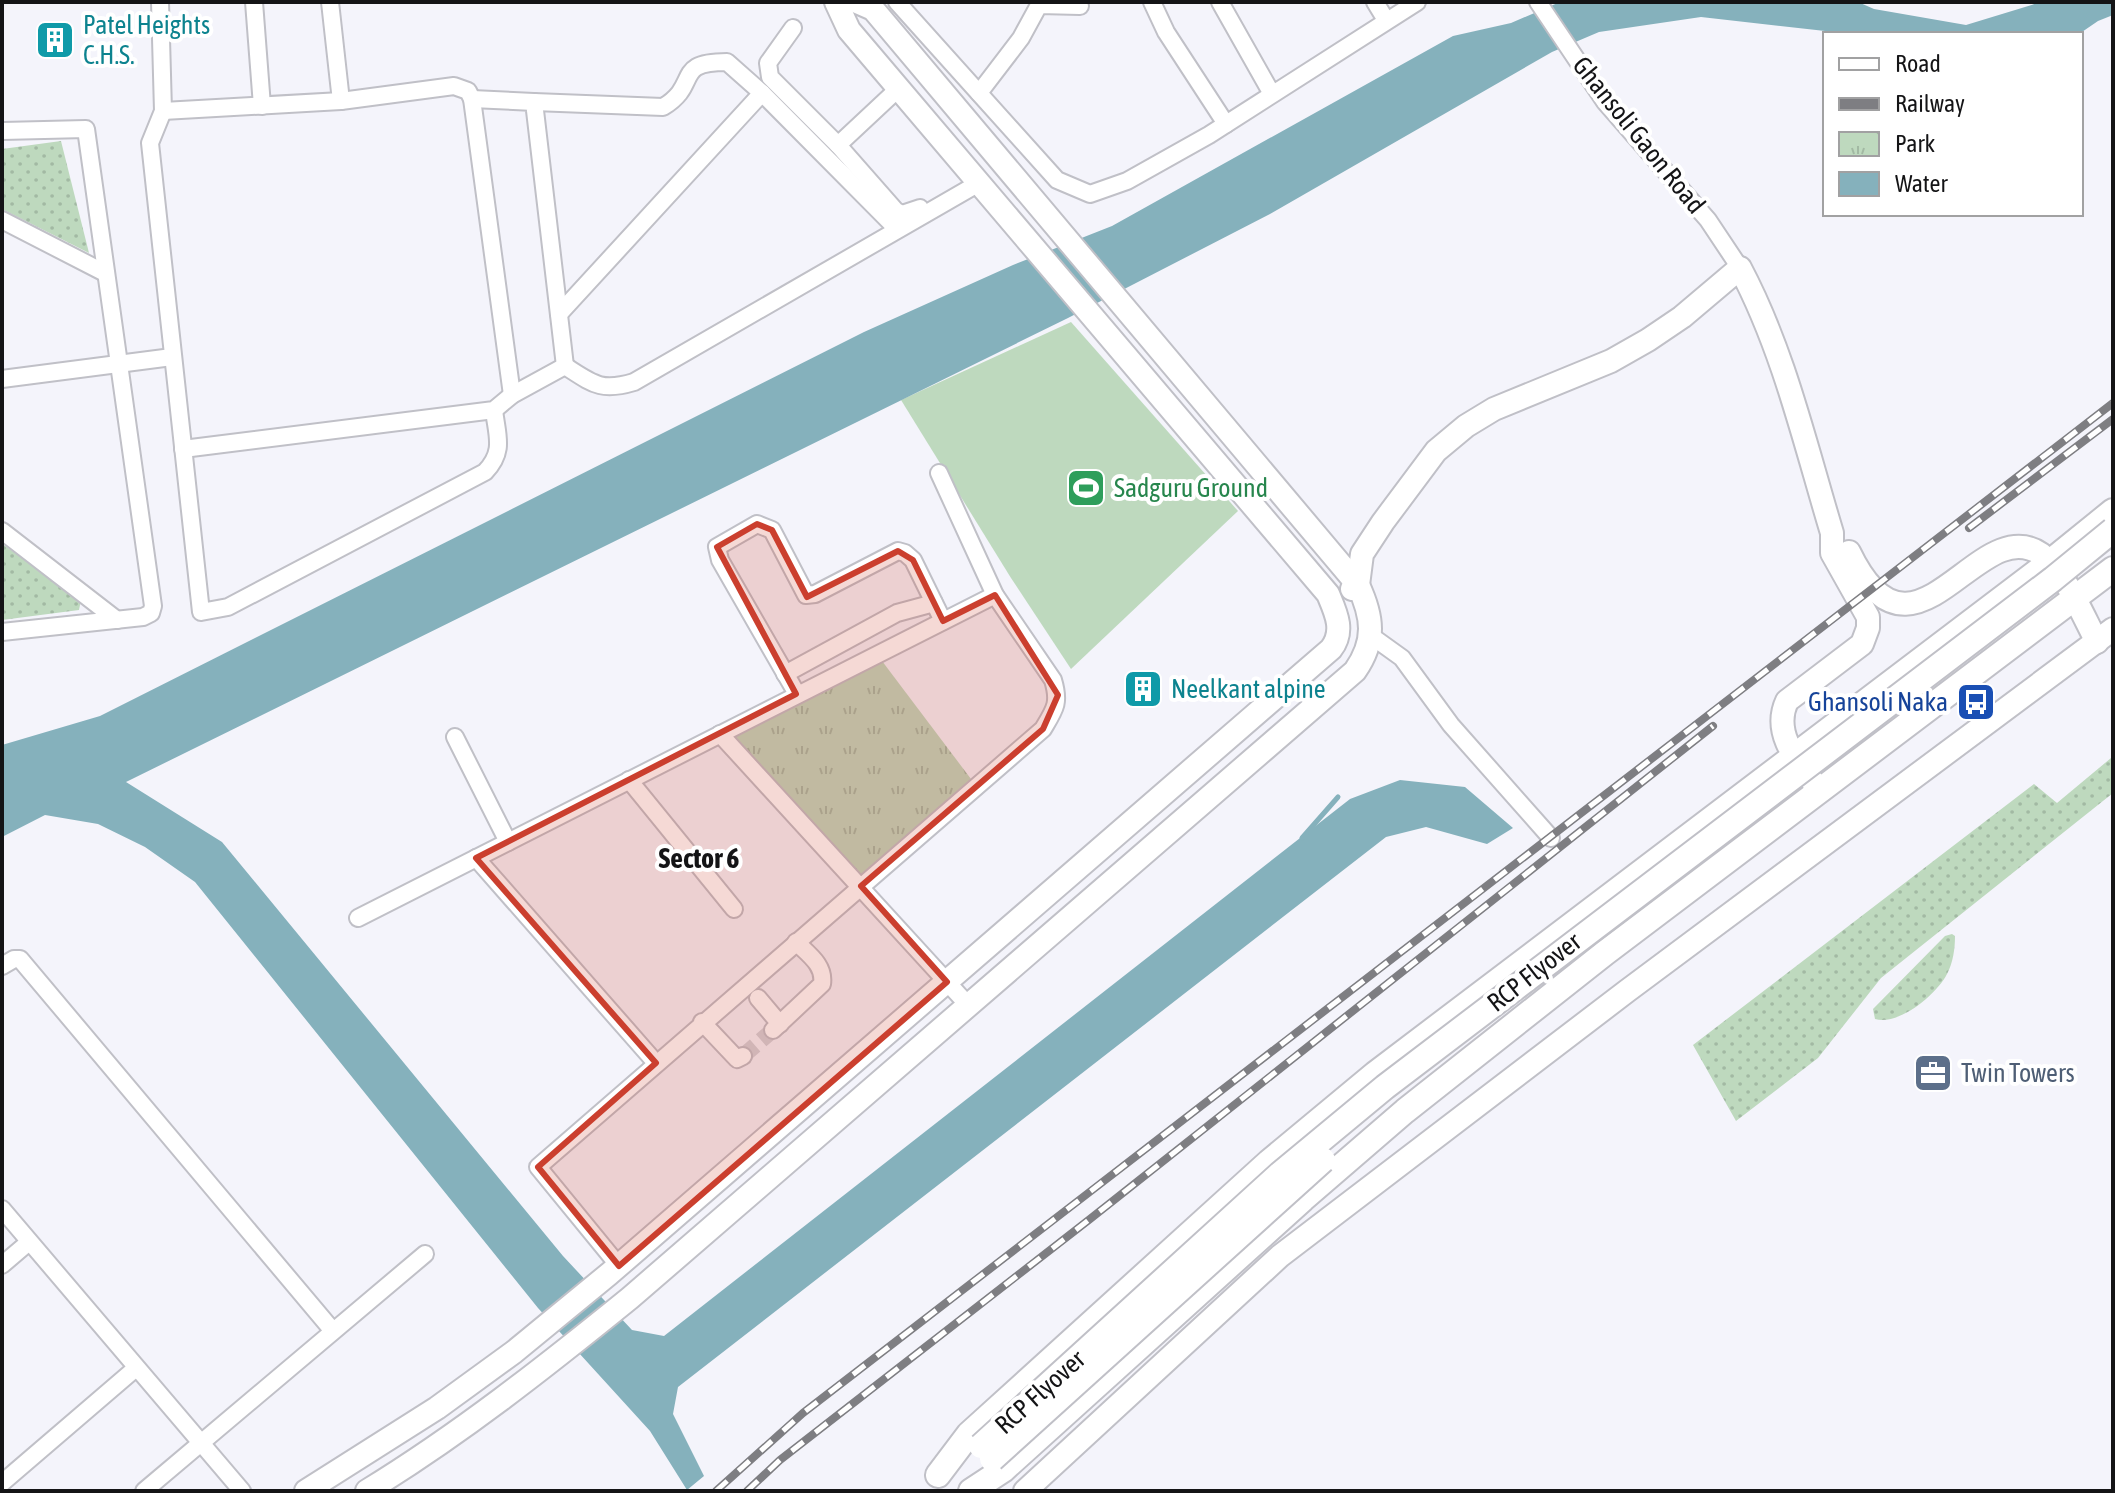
<svg xmlns="http://www.w3.org/2000/svg" width="2115" height="1493" font-family="'Asap Condensed',sans-serif">
  <style>
    .grass { fill: url(#grass-dots) }
    .park { fill: url(#park-tufts) }
    .pitch { fill: #bed9be }
    .water { fill: #85b1bc }
    .lines { fill: none; stroke-linecap: round; stroke-linejoin: round }
    .stream { stroke: #85b1bc; stroke-width: 5 }
    .street-tunnel { stroke: #d2d2d9; stroke-width: 16; stroke-dasharray: 16 8; stroke-linecap: butt }
    .street-casing { stroke: #c0c0c7; stroke-width: 20 }
    .secondary-casing { stroke: #c0c0c7; stroke-width: 26 }
    .primary-casing { stroke: #c0c0c7; stroke-width: 28 }
    .street { stroke: #fff; stroke-width: 16 }
    .secondary { stroke: #fff; stroke-width: 22 }
    .primary { stroke: #fff; stroke-width: 24 }
    .rail-casing { stroke: #7e7e82; stroke-width: 8 }
    .rail { stroke: #fff; stroke-width: 5; stroke-dasharray: 15; stroke-linecap: butt }
    .primary-bridge-casing { stroke: #c0c0c7; stroke-width: 28; stroke-linecap: butt }
    .primary-bridge { stroke: #fff; stroke-width: 24 }
    .marked { fill: #cb3f2e; fill-opacity: 0.2; stroke: #cb3f2e; stroke-width: 6; stroke-linejoin: round }
    .labels { text-anchor: middle; dominant-baseline: central; stroke-width: 8; stroke-linejoin: round; paint-order: stroke }
    .culture-label { font-size: 26px; fill: #0d838f; stroke: #fff; text-anchor: start }
    .street-label { font-size: 26px; fill: #141416; stroke: #fff }
    .leisure-label { font-size: 26px; fill: #27864d; stroke: #fff; text-anchor: start }
    .transit-label { font-size: 26px; fill: #164399; stroke: #fff; text-anchor: end }
    .service-label { font-size: 26px; fill: #4e5e75; stroke: #fff; text-anchor: start }
    .neighbourhood-label { font-size: 28px; font-weight: bold; fill: #141416; stroke: #fff }
  </style>
  <defs>
    <pattern id="grass-dots" width="8" height="8" patternUnits="userSpaceOnUse" patternTransform="scale(2)"><rect width="8" height="8" fill="#bed9be"/><path d="M2 2h.1M6 6h.1" fill="none" stroke="#a2b9a3" stroke-width="1.8" stroke-linecap="round"/></pattern>
    <pattern id="park-tufts" width="24" height="20" patternUnits="userSpaceOnUse" patternTransform="scale(2)"><rect width="24" height="20" fill="#bed9be"/><path d="M3 7l-1-3M5 7V3M7 7l1-3M15 17l-1-3M17 17v-4M19 17l1-3" fill="none" stroke="#a2b9a3"/></pattern>
  </defs>
  <rect width="100%" height="100%" fill="#f4f4fb"/>
  <g class="grass">
    <polygon points="61,141 89,253 2,209 2,149"/>
    <polygon points="4,545 81,600 79,610 2,620"/>
    <polygon points="2111,758 2113,793 1881,978 1818,1058 1736,1121 1693,1045 2034,784 2057,803"/>
    <path d="M1952,934l3,2c0,13 -2,27 -8,38 -10,20 -48,52 -72,45l-2,-10 72,-73z"/>
  </g>
  <polygon class="park" points="876,653 971,779 859,877 727,730"/>
  <polygon class="pitch" points="1071,322 1238,511 1071,669 1011,578 901,400"/>
  <polygon class="water" points="1560,2 1858,2 1874,9 1966,25 2041,2 2113,2 2113,15 2098,21 2079,34 1852,34 1701,17 1599,32 1552,52 1270,214 1068,318 126,782 222,842 563,1256 632,1330 664,1336 1350,799 1400,780 1465,787 1513,828 1487,844 1426,827 1386,837 678,1387 673,1414 704,1476 687,1490 650,1431 538,1308 195,882 145,847 98,824 45,815 2,837 2,745 100,716 864,332 1013,265 1112,226 1453,36 1511,23"/>
  <g class="lines">
    <polyline class="stream" points="1302,838 1338,797"/>
    <polyline class="street-tunnel" points="743,1056 773,1030"/>
    <g class="street-casing">
      <g id="street">
        <path d="M160,2l3,109 -13,32 51,469 27,-5 257,-135c20,-21 12,-36 9,-62"/>
        <polyline points="254,2 262,106"/>
        <polyline points="330,2 341,101"/>
        <polyline points="897,2 1057,180 1090,194 1127,181 1209,135 1417,2"/>
        <polyline points="1152,2 1166,32 1226,124"/>
        <polyline points="1220,2 1272,94"/>
        <polyline points="1375,2 1386,20"/>
        <polyline points="1538,2 1605,102 1708,220 1740,268"/>
        <polyline points="793,28 768,63 770,77 838,145 899,88"/>
        <polyline points="979,93 1021,38 1039,5 1080,6"/>
        <polyline points="472,99 534,102 565,366"/>
        <path d="M534,102l129,5c38,-23 9,-45 64,-45l35,31 135,136"/>
        <polyline points="163,111 341,101 454,86 468,91 472,99 512,395"/>
        <polyline points="2,131 86,129 153,606 151,613 143,617 2,632"/>
        <polyline points="838,145 896,211 902,214 920,208"/>
        <polyline points="2,220 105,273"/>
        <polyline points="559,314 762,93"/>
        <path d="M565,366c28,18 36,26 69,16l345,-199"/>
        <polyline points="2,379 172,357"/>
        <polyline points="183,449 494,410 512,395 565,366"/>
        <polyline points="2,531 117,620"/>
        <polyline points="1370,635 1402,658 1451,725 1551,838"/>
        <polyline points="785,674 897,613 934,603"/>
        <polyline points="797,694 720,560 717,547 757,524 772,530 806,595 815,594 898,551 905,553 913,560 943,621"/>
        <polyline points="720,734 968,1005"/>
        <polyline points="455,737 508,842"/>
        <polyline points="629,780 734,909"/>
        <polyline points="476,858 656,1063"/>
        <polyline points="358,918 995,595"/>
        <polyline points="2,966 14,959 20,959 333,1331"/>
        <polyline points="758,998 780,1024"/>
        <polyline points="702,1022 737,1059 743,1056"/>
        <path d="M773,1030l49,-46c3,-19 -14,-30 -26,-42"/>
        <polyline points="2,1209 242,1491"/>
        <polyline points="2,1265 29,1242"/>
        <path d="M619,1266l-81,-99 505,-438c12,-20 17,-26 10,-49l-58,-85 -56,-122"/>
        <polyline points="2,1483 136,1368"/>
        <polyline points="144,1491 425,1254"/>
      </g>
    </g>
    <g class="secondary-casing">
      <g id="secondary">
        <path d="M1849,552c65,135 128,-42 192,2 24,17 42,62 56,88"/>
        <path d="M1352,589l6,-4 4,-31 21,-32 53,-71 30,-25 28,-17 117,-48 37,-21 34,-23 58,-49c44,83 65,176 92,265v20l36,64v11l-6,16 -75,57c-16,34 13,63 33,90"/>
        <path d="M306,1491l131,-83 77,-56 95,-78 722,-625c14,-18 5,-36 -3,-55l-479,-564 -13,-28"/>
        <path d="M367,1491c93,-57 178,-124 263,-193l725,-627c21,-30 18,-54 3,-86l-485,-576 -16,-7"/>
        <polyline points="1025,1491 1280,1256 1627,991 2113,629"/>
      </g>
    </g>
    <g class="primary-casing">
      <g id="primary">
        <polyline points="938,1475 969,1434 1269,1162 1375,1074 2050,562 2113,511"/>
        <polyline points="971,1491 1003,1470 1303,1199 1405,1111 1605,953 2113,569"/>
      </g>
    </g>
    <use href="#street" class="street"/>
    <use href="#secondary" class="secondary"/>
    <use href="#primary" class="primary"/>
    <g class="rail-casing">
      <g id="rail">
        <polyline points="1969,528 2113,419"/>
        <polyline points="716,1491 803,1413 2113,403"/>
        <polyline points="747,1491 780,1460 1090,1219 1713,726"/>
      </g>
    </g>
    <use href="#rail" class="rail"/>
    <g class="primary-bridge-casing">
      <g id="primary-bridge">
        <polyline points="981,1446 1280,1174 1385,1087 2053,579 2113,530"/>
        <polyline points="992,1459 1323,1160"/>
      </g>
    </g>
    <use href="#primary-bridge" class="primary-bridge"/>
  </g>
  <path class="marked" d="M757,524l15,6 35,67 91,-46 15,9 30,61 52,-26 63,100 -15,34 -182,157 86,96 -328,284 -81,-99 118,-104 -180,-205 320,-164 -79,-147z"/>
  <defs>
    <g id="building-square" transform="scale(2)"><rect x="-9" y="-9" width="18" height="18" rx="4" fill="#0f9aa8" stroke="#fff"/><path d="M-4-6H4V6H1V3H-1V6H-4ZM-2.5-4.3h1.7v1.8h-1.7ZM.8-4.3h1.7v1.8H.8ZM-2.5-1h1.7V.8h-1.7ZM.8-1h1.7V.8H.8Z" fill="#fff"/></g>
    <g id="stadium-square" transform="scale(2)"><rect x="-9" y="-9" width="18" height="18" rx="4" fill="#2e9e5b" stroke="#fff"/><path d="M0-5a6.5 5 0 1 0 0 10a6.5 5 0 1 0 0-10ZM-3.5-1.8h7v3.6h-7Z" fill="#fff"/></g>
    <g id="bus-square" transform="scale(2)"><rect x="-9" y="-9" width="18" height="18" rx="4" fill="#1a4fb4" stroke="#fff"/><path d="M-5-6H5V4H4V6H2V4H-2V6H-4V4H-5ZM-3.5-4V0h7V-4ZM-3.5 1.2v1.5H-2V1.2ZM2 1.2v1.5H3.5V1.2Z" fill="#fff"/></g>
    <g id="office-square" transform="scale(2)"><rect x="-9" y="-9" width="18" height="18" rx="4" fill="#5c6f8a" stroke="#fff"/><path d="M-6-3h4V-5.5h4V-3h4V5H-6ZM-1-4.5V-3h2v-1.5ZM-6 0V1H6V0Z" fill="#fff"/></g>
  </defs>
  <g fill-rule="evenodd">
    <use href="#building-square" x="55" y="40"/>
    <use href="#stadium-square" x="1086" y="488"/>
    <use href="#building-square" x="1143" y="689"/>
    <use href="#bus-square" x="1976" y="702"/>
    <use href="#office-square" x="1933" y="1073"/>
  </g>
  <g class="labels">
    <g class="culture-label">
      <text x="83" y="25">Patel Heights<tspan x="83" dy="30">C.H.S.</tspan></text>
      <text x="1171" y="689">Neelkant alpine</text>
    </g>
    <g class="street-label">
      <text transform="translate(1639 135) rotate(51)">Ghansoli Gaon Road</text>
      <text transform="translate(1534 972) rotate(-38)">RCP Flyover</text>
      <text transform="translate(1040 1392) rotate(-42)">RCP Flyover</text>
    </g>
    <g class="leisure-label">
      <text x="1114" y="488">Sadguru Ground</text>
    </g>
    <g class="transit-label">
      <text x="1948" y="702">Ghansoli Naka</text>
    </g>
    <g class="service-label">
      <text x="1961" y="1073">Twin Towers</text>
    </g>
    <g class="neighbourhood-label">
      <text x="699" y="858">Sector 6</text>
    </g>
  </g>
  <rect width="2115" height="1493" fill="none" stroke="#141416" stroke-width="8"/>
  <rect x="1823" y="32" width="260" height="184" fill="#ffffff" stroke="#a1a1a2" stroke-width="2"/>
  <rect x="1839" y="58" width="40" height="12" fill="#ffffff" stroke="#a1a1a2" stroke-width="2"/>
  <text x="1895" y="72" font-size="24" fill="#141416">Road</text>
  <rect x="1839" y="98" width="40" height="12" fill="#7e7e82" stroke="#a1a1a2" stroke-width="2"/>
  <text x="1895" y="112" font-size="24" fill="#141416">Railway</text>
  <rect x="1839" y="132" width="40" height="24" fill="url(#park-tufts)" stroke="#a1a1a2" stroke-width="2"/>
  <text x="1895" y="152" font-size="24" fill="#141416">Park</text>
  <rect x="1839" y="172" width="40" height="24" fill="#85b1bc" stroke="#a1a1a2" stroke-width="2"/>
  <text x="1895" y="192" font-size="24" fill="#141416">Water</text>
</svg>
